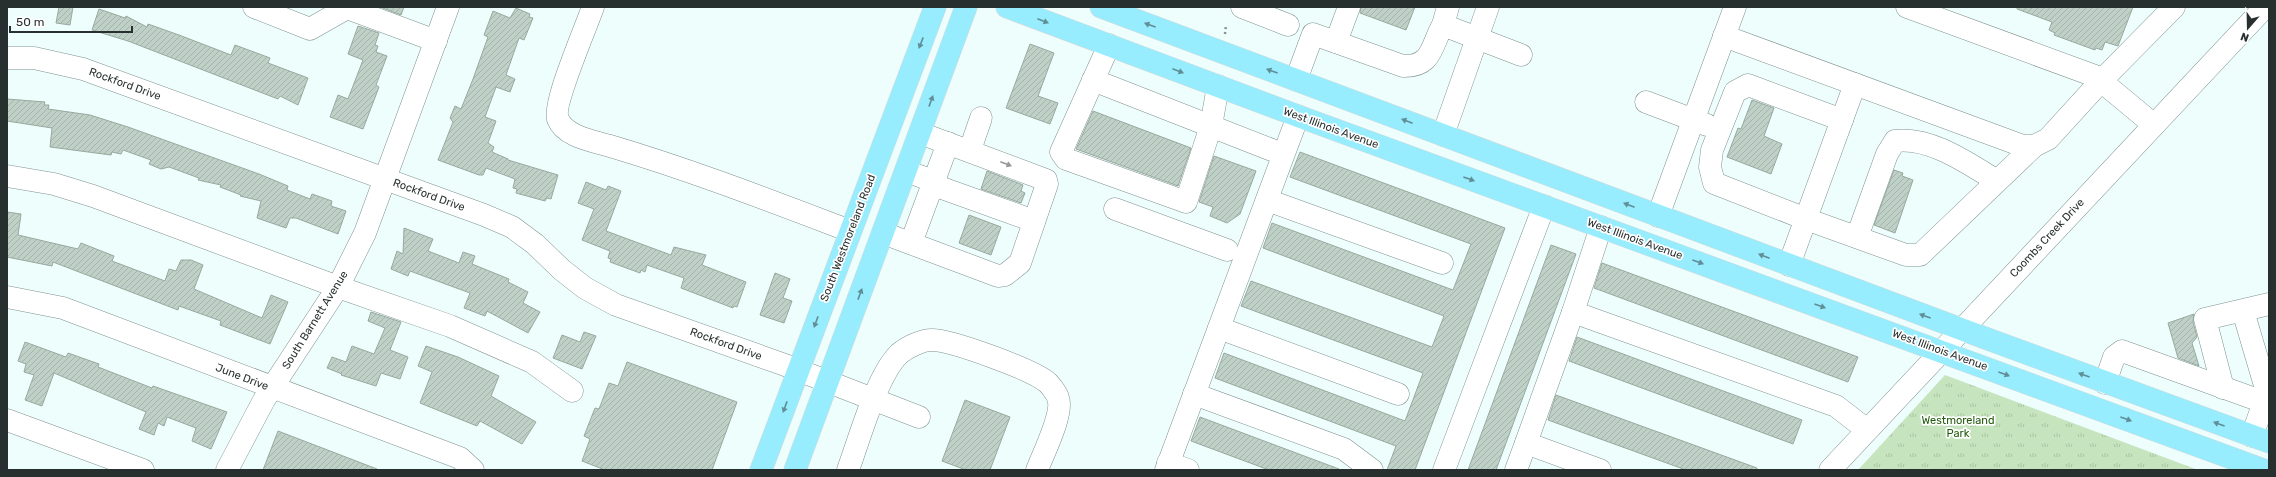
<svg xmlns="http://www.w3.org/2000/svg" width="2276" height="477" font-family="Rubik,sans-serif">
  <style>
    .grass { fill: url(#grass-tufts) }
    .building { fill: url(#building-hatch); stroke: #98a9a0 }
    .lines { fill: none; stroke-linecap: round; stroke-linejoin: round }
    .minor-casing { stroke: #809391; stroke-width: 23 }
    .major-casing { stroke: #d8dada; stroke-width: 23 }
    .path { stroke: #859190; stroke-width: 2.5; stroke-dasharray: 2 3; stroke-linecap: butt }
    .minor { stroke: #fff; stroke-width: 22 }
    .major { stroke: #97edfd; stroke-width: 22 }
    .oneway { fill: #608e96 }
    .oneway2 { fill: #949897 }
    .labels { text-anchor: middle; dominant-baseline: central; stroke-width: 3.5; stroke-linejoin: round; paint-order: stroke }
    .street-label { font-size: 11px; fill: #28302f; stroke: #fff }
    .park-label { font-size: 11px; fill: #225a0c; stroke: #fff }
  </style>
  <defs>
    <pattern id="grass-tufts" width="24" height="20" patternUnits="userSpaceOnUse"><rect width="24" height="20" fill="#c6e4be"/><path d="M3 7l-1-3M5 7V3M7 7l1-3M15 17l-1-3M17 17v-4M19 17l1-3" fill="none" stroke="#aac4a4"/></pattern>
    <pattern id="building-hatch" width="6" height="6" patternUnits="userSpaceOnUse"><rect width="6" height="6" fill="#bfd0c7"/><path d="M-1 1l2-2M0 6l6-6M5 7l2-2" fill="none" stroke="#a4b3ab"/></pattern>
  </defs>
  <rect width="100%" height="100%" fill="#edfefc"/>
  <polygon class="grass" points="1945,375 2198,470 1858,470"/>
  <g class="building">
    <polygon points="59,7 73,7 70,25 56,23"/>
    <polygon points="380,7 404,7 401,15"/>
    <polygon points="1361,7 1415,7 1406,30 1360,13"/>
    <polygon points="2017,7 2133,7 2118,46 2105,42 2102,50 2096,48 2095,50 2054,35 2055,33 2049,30 2052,22 2017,9"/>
    <polygon points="516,8 530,14 529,17 533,18 524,40 519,38 506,75 515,79 510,92 496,87 485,117 496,121 488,143 494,147 492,152 508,159 508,160 558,175 551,199 547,198 545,201 516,193 517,189 513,188 515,179 486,168 483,175 479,175 438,160 453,122 450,118 455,106 461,109 473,79 488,37 484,35 493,11 510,18"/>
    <polygon points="99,9 125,18 126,16 147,27 148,24 179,35 231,55 235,45 270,58 268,63 308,78 298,105 280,96 278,99 128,41 92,30"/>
    <polygon points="358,26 379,33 375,45 378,46 376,52 387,56 376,85 379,87 363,129 330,117 338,95 348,99 363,60 348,54"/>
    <polygon points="1030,44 1054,53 1038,96 1058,103 1050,124 1006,108"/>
    <polygon points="7,99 45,102 44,105 49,105 48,109 90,115 128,127 259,174 288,186 287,190 310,199 312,194 332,201 331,206 346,211 338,234 296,218 290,218 286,228 257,218 261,201 240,196 241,195 220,187 221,185 198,180 199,178 169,167 161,169 149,164 151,160 123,150 121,154 112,152 111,155 50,147 52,128 7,121"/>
    <polygon points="1752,100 1774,108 1764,136 1782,144 1771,174 1727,157 1738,128 1741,129"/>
    <polygon points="1093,111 1191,148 1178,186 1076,149"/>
    <polygon points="1300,152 1505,228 1415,470 1387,470 1396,446 1215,378 1224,353 1405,421 1423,373 1241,306 1251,281 1432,347 1444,316 1263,248 1272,223 1453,290 1471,244 1290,177"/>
    <polygon points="1214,156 1256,171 1240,214 1227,223 1210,216 1213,207 1199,202"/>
    <polygon points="1894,170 1903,173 1902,176 1913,180 1895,233 1874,225"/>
    <polygon points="987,171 1023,185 1021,191 1025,193 1021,203 981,189"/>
    <polygon points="586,182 606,190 608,186 621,191 606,231 671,255 674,247 706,255 702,265 746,282 737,307 734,306 733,308 681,288 684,278 647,265 645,272 641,270 640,273 610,262 611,259 608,258 610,251 582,240 594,209 578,203"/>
    <polygon points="7,212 21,214 18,235 78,249 81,243 114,256 112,261 165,281 169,269 176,271 181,260 191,260 203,265 194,289 262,318 271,295 288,302 270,344 220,325 221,321 179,306 178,310 53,262 52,266 7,257"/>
    <polygon points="969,215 1001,227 991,255 959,243"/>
    <polygon points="404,228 433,239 428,251 459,263 463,252 475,256 472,264 509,279 508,282 528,292 523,303 540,312 528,333 487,311 485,316 464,308 470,293 410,271 408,276 391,269 397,251 403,254"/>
    <polygon points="1551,245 1576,254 1496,470 1468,470"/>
    <polygon points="1602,263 1858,357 1848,382 1594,288"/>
    <polygon points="775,273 790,279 783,298 792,301 784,323 760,315"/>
    <polygon points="371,312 401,322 390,350 408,357 400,379 381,373 376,386 341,375 342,374 327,368 332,357 346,362 352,346 374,354 385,328 368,321"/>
    <polygon points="2194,314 2193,322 2197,337 2192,343 2199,366 2178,358 2168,323"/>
    <polygon points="584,332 596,336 582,369 553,358 562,335 580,342"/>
    <polygon points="1577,337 1802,420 1793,444 1569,361"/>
    <polygon points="25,342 66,357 68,353 99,364 98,367 152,388 153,386 227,412 211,449 192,441 196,428 167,417 164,426 158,423 154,435 139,429 146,412 54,373 42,406 25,400 34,375 24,372 26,364 18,361"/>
    <polygon points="426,346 458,357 499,376 491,396 536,422 522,444 480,421 477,426 420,403 432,372 418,366"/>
    <polygon points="627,362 737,402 712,470 605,470 582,461 590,439 584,436 595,408 599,409 609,383 618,386"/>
    <polygon points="1556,395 1757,468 1757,470 1686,470 1548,420"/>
    <polygon points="965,400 1010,417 990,470 966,470 942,461"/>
    <polygon points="1200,417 1339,469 1338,470 1269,470 1191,441"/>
    <polygon points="278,431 377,469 377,470 263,470"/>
  </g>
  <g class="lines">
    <g class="minor-casing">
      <g id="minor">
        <polyline points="254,7 310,29 347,8 436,41"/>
        <path d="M593,7c-6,18 -41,98 -35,112 7,18 36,22 52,27 81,24 161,55 240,85"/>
        <polyline points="1242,7 1288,25"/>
        <polyline points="1907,7 2095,76 2154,125"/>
        <polyline points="1443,25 1448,7"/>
        <polyline points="1724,36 2023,146 2034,146 2048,139 2101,81 2174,7"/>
        <polyline points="1336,42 1349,7"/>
        <polyline points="1109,45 1061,152 1066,159 1186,202 1211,126 1218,86"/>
        <polyline points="7,58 34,58 83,69 484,215 512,227 535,244 562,270 585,288 616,305 785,365 919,417"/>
        <polyline points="1093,80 1272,150"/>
        <path d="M1296,80l17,-46 90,32c30,1 28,-21 40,-41l78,30"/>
        <polyline points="1646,102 1707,125"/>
        <polyline points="1842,120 1748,85 1735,92 1712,150 1710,167 1714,183 1806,219 1906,255 1920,255 2034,146"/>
        <polyline points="1443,135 1488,7"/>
        <polyline points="970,150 981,118"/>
        <polyline points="906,171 925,178 939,187 1034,221"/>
        <polyline points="7,176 54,184 93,196 338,287 450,326 532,362 572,391"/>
        <polyline points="1267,200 1442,263"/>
        <polyline points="1115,209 1227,250"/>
        <polyline points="1658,216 1735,7"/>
        <polyline points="883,233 998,276 1005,275 1020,263 1047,184 1046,180 920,133"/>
        <path d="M1857,237l30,-83 8,-13c35,-5 74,23 102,40"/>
        <polyline points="911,243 948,143"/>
        <polyline points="1789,265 1855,84"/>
        <polyline points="7,297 63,308 460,458 473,470"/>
        <polyline points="2243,311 2269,399"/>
        <polyline points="1573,312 1601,227"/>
        <polyline points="1219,328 1398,394"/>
        <polyline points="2105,383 2114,357 2122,351 2269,404"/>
        <polyline points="2223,388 2205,319 2269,304"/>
        <polyline points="1194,394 1344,449 1372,470"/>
        <polyline points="7,420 143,470"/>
        <polyline points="2252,436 2264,402"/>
        <polyline points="1526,443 1573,312 1836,406 1867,430"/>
        <polyline points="1168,463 1188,470"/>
        <polyline points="227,470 264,400 338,287 365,233 448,7"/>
        <path d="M848,470c11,-30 29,-95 51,-116 8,-7 23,-14 33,-14 19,0 102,30 116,43 3,3 9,11 10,15 6,15 -15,56 -21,72"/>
        <polyline points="1166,470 1298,116"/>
        <polyline points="1444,470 1544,206"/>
        <polyline points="1516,470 1526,443 1600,470"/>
        <polyline points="1830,470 2265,7"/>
      </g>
    </g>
    <g class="major-casing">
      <g id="major">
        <polyline points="1007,7 1298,116 2264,470"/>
        <polyline points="1101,7 1985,338 2269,442"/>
        <polyline points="761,470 935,7"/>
        <polyline points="795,470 966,7"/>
      </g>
    </g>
    <polyline class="path" points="1225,34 1226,25"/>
    <use href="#minor" class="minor"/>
    <use href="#major" class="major"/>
  </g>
  <defs><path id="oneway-solid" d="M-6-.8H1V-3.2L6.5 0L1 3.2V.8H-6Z"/></defs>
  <g class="oneway">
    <use href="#oneway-solid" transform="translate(1043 21) rotate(21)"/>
    <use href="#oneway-solid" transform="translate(1150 25) rotate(-160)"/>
    <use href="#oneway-solid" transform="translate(921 43) rotate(111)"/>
    <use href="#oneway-solid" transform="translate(1178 71) rotate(21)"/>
    <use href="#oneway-solid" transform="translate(1272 71) rotate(-160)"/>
    <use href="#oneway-solid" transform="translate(931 101) rotate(-70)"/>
    <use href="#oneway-solid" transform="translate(1407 121) rotate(-159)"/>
    <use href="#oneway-solid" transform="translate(1469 179) rotate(20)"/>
    <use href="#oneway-solid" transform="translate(1629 205) rotate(-159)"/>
    <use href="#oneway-solid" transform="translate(1764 256) rotate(-159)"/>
    <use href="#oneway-solid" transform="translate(1698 262) rotate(20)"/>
    <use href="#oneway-solid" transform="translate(860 294) rotate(-70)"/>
    <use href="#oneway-solid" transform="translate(1820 306) rotate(20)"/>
    <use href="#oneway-solid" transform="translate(1925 316) rotate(-160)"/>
    <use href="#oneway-solid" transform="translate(816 322) rotate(110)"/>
    <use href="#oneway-solid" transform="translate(2004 374) rotate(20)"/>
    <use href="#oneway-solid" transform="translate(2084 375) rotate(-160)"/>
    <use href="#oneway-solid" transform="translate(785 407) rotate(110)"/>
    <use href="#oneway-solid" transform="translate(2126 419) rotate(20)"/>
    <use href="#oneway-solid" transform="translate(2219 424) rotate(-160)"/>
  </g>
  <use class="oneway2" href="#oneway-solid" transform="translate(1006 164) rotate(21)"/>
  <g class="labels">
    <g class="street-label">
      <text transform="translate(125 84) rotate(20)">Rockford Drive</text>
      <text transform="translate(1331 128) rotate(20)">West Illinois Avenue</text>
      <text transform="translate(429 195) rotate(20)">Rockford Drive</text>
      <text transform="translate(848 238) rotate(-69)">South Westmoreland Road</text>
      <text transform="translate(2047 238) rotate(-47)">Coombs Creek Drive</text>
      <text transform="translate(1635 239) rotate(20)">West Illinois Avenue</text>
      <text transform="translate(315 320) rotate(-58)">South Barnett Avenue</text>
      <text transform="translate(726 344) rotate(20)">Rockford Drive</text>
      <text transform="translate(1940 350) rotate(20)">West Illinois Avenue</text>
      <text transform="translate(242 377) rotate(21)">June Drive</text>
    </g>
    <g class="park-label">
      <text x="1958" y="420">Westmoreland<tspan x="1958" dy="13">Park</tspan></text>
    </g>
  </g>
  <rect width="2276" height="477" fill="none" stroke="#28302f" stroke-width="16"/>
  <g transform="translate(2248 28) rotate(200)" stroke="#ffffff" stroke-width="3" paint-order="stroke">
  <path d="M0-3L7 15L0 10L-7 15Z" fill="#28302f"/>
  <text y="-6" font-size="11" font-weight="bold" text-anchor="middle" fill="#28302f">N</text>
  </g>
  <path d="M10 26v6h122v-6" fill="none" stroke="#28302f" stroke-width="2"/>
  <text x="16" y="26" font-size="12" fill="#28302f" stroke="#ffffff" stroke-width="3" paint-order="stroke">50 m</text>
</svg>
